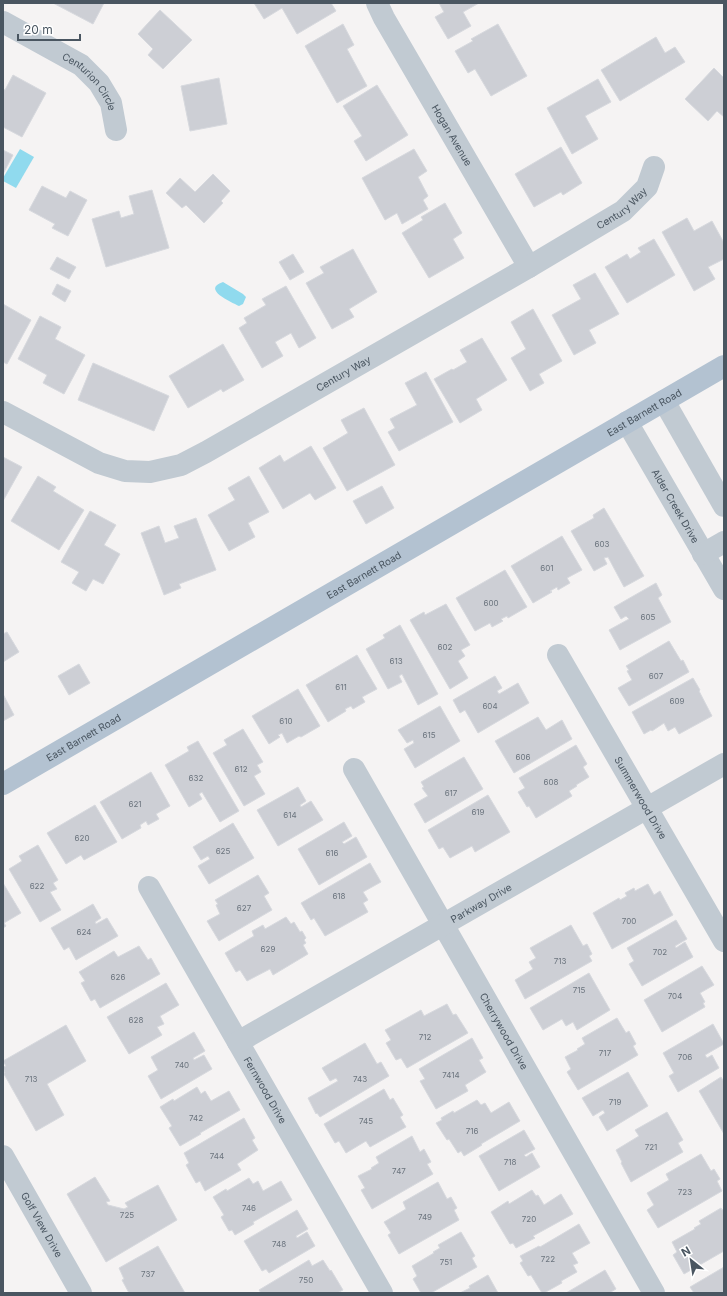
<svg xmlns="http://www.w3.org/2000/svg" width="727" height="1296" font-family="Inter,sans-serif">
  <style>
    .water { fill: #90daee }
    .building { fill: #cdcfd5; stroke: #d7d9de }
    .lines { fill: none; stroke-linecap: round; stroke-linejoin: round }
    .minor { stroke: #c1cad2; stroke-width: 22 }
    .major { stroke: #b3c2d1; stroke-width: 22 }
    .labels { text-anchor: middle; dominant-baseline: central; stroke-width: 4; stroke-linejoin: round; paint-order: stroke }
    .number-label { font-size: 8px; fill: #6b747e }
    .street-label { font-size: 10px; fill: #4a5661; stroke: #fff }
  </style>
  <rect width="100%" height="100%" fill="#f5f3f3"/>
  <g class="water">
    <polygon points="20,149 34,157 16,188 3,181 3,178"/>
    <path d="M223,282l20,12 3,3 -3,7 -4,2c-8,-4 -38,-17 -16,-24z"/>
  </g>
  <g class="building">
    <polygon points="53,3 104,3 93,24"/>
    <polygon points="254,3 331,3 336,11 297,34 282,8 264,19"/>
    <polygon points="439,3 479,3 463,12 471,26 448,39 435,17 444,12"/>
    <polygon points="160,10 192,40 163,69 148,55 153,49 138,34"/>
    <polygon points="343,24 354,45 347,49 367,86 337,103 305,46"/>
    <polygon points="498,24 527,76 491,96 475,69 468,73 455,51 473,41 471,39"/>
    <polygon points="656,37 665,53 675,47 685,62 620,101 601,70"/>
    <polygon points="714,68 724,78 724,117 717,111 708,121 685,99"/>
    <polygon points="13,75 46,93 22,137 3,127 3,89 5,90"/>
    <polygon points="219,78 227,124 190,131 181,86"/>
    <polygon points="598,79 611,102 585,116 598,139 572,154 547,108"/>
    <polygon points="377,85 408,135 366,161 354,141 362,136 343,106"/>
    <polygon points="561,147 582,183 563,195 561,192 534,207 515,174"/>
    <polygon points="414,149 427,171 418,177 428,196 423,200 428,209 402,224 397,213 385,220 362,178"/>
    <polygon points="3,150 13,155 3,174"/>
    <polygon points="213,174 230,191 221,201 223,203 204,223 186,205 182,208 166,193 180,178 195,192"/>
    <polygon points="42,186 66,198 70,191 87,200 68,236 52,228 55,224 29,210"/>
    <polygon points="152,190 169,248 106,267 92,219 119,211 121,218 134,214 129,196"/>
    <polygon points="445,203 462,233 453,239 464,258 429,278 402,233 423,220 421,217"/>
    <polygon points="687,218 694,231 712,221 724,243 724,259 708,267 715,279 694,291 662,232"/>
    <polygon points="654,239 675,275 627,303 605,267 627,254 630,259 641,252 638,248"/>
    <polygon points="353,249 377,292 349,309 354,317 332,329 306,283 324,273 320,267"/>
    <polygon points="293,254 304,272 290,280 279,262"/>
    <polygon points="57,257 76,267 69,279 50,269"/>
    <polygon points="595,273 619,314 589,330 596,343 574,355 552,315 581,299 573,285"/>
    <polygon points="57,284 71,291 65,302 52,294"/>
    <polygon points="286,286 316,338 299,348 291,333 275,342 283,356 262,368 239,328 247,323 244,318 266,305 262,299"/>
    <polygon points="3,304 31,320 7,364 3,362"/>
    <polygon points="533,309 562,361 539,374 544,383 530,391 511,358 526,349 511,322"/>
    <polygon points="40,316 61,327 55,339 85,355 64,394 43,383 47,375 18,359"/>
    <polygon points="482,338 507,380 476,399 482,410 460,423 434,379 452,369 453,370 467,362 460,350"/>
    <polygon points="223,344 244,380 223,392 221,389 188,408 169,376"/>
    <polygon points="93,363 169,396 154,431 78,400"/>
    <polygon points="426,372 453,422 399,451 388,432 395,428 390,419 417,405 405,383"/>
    <polygon points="364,408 395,465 347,491 323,448 348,433 341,420"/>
    <polygon points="311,446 336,488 315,500 310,493 283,509 259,468 280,455 284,462"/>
    <polygon points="3,457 22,467 3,501"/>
    <polygon points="38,476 56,487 53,491 84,510 59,550 11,521"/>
    <polygon points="249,476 269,512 248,523 255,537 229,551 208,515 235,500 228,488"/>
    <polygon points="382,486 394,508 366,524 353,501"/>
    <polygon points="604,508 644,576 624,587 608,557 604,558 607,564 594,571 571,531 594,518 593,515"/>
    <polygon points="90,511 116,525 104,545 120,554 103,584 93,579 86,591 72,583 79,572 61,562"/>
    <polygon points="196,518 216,570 179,584 181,588 164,595 141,533 159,526 165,543 179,538 174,526"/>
    <polygon points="562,536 582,570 567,578 570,583 558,590 557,587 550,591 552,592 533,603 511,566"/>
    <polygon points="505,570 527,607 508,618 507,616 501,619 503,621 492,627 490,623 475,631 456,598"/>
    <polygon points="656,583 662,595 658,598 671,622 620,650 609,630 629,619 626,616 621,619 614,607"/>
    <polygon points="446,604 470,645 461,650 465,656 458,661 468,678 450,689 410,620 424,612 425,615"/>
    <polygon points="400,625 438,694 418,705 402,674 399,676 402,682 388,689 366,649 385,638 383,635"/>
    <polygon points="7,632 19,652 3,662 3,634"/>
    <polygon points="669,641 681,661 683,660 689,672 629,706 618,688 632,680 627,671 629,670 626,666"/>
    <polygon points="357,655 377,689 362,697 365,702 353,709 351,706 345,709 346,711 328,722 306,685"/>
    <polygon points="79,664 90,683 69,695 58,676"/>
    <polygon points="495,676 502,688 497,691 499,694 518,683 529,703 478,733 465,710 460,713 453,700"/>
    <polygon points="693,678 700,690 699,691 712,716 679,734 675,727 668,731 664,723 652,731 651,730 644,734 632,712"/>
    <polygon points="298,689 320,726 301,737 299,736 287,743 282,733 278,735 280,737 269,744 252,716"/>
    <polygon points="3,694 14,715 3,721"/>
    <polygon points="440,706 460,741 415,768 404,749 414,743 413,740 407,743 398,730"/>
    <polygon points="538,717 546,730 562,720 572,739 514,773 495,741"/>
    <polygon points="243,729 263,762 257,765 261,772 254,776 265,794 244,806 213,753 227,745 224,740"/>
    <polygon points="198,741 239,811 220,822 202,792 199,794 202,799 189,807 165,765 189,751 187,747"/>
    <polygon points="576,745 587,764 583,767 589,777 576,785 577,786 569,791 572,796 536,818 529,806 527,807 518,792 525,788 519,778"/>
    <polygon points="464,757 483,789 425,823 414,804 428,796 422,788 424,787 421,782"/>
    <polygon points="151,772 170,806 156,814 159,819 148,825 146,821 140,825 141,828 122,839 100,802"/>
    <polygon points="298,787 306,801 300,805 301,807 311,801 323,820 278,846 257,810"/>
    <polygon points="488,795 510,832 475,852 472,846 450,858 443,847 439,849 428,830"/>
    <polygon points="95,805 117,842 84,860 81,855 66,864 47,833"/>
    <polygon points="344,822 352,836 342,842 344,844 356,837 367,857 319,885 298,849"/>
    <polygon points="233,823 254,858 209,884 198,866 210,859 208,856 201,860 193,847"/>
    <polygon points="38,845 58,880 53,883 57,889 50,892 61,910 40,922 9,869 22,861 19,856"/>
    <polygon points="370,863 381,882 363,892 368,900 363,903 368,912 325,936 314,918 311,920 301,903"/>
    <polygon points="258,875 269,893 264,896 272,910 219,941 207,921 220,914 216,905 218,904 215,900"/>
    <polygon points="3,883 21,913 4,923 6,926 3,928"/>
    <polygon points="648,884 654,895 660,891 673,915 612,949 593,913 619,898 620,900 627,896 625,893 634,888 635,891"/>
    <polygon points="93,904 101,918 95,922 96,924 107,918 118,936 76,960 69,947 64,950 51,928"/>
    <polygon points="286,917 291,924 294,922 300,932 302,931 306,938 304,940 306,943 303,945 308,954 273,975 270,969 247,981 240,970 236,972 225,953 254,936 252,931 263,925 265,929"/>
    <polygon points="676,920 687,939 675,946 676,948 685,942 693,957 642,986 629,964 634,961 627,948"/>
    <polygon points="571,925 583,946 587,944 592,954 589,956 592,961 525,999 515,980 533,969 529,962 536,958 530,948"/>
    <polygon points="139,946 148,960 151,958 160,974 100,1008 95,999 91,1001 81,983 85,981 79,972 114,951 118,957"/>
    <polygon points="702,966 714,985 700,993 705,1002 703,1003 705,1007 662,1032 644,1000"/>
    <polygon points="589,973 610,1010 577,1030 573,1022 566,1026 562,1019 543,1030 530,1008"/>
    <polygon points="166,983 179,1005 160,1016 164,1024 157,1027 162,1035 129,1054 107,1017"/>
    <polygon points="447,1004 453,1015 456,1014 468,1033 407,1068 401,1058 396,1060 386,1043 391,1040 385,1030 421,1010 424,1016"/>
    <polygon points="617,1018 626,1033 629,1031 636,1044 633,1046 638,1055 578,1090 567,1072 571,1069 565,1057 578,1050 577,1049 585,1044 582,1038"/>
    <polygon points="713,1024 724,1044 705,1055 707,1058 712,1055 719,1068 678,1092 669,1076 674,1073 663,1053"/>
    <polygon points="66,1025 86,1061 47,1084 64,1115 36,1131 4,1074 5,1073 3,1067 6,1066 3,1061"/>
    <polygon points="194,1032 205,1051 193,1058 194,1060 204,1055 212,1069 161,1099 148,1076 158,1070 151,1057"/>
    <polygon points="472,1038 483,1058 479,1060 486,1072 465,1085 468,1091 436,1109 420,1081 425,1079 419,1069"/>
    <polygon points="365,1043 377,1064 381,1062 389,1076 320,1117 317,1113 316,1114 308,1098 338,1081 336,1078 330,1081 322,1068"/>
    <polygon points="628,1072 648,1106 607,1131 599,1117 605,1113 603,1110 593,1116 582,1098"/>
    <polygon points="721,1077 724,1082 724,1134 699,1091"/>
    <polygon points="197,1087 201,1094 205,1091 211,1101 229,1091 240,1110 200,1133 201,1134 180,1146 169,1128 172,1126 160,1107 173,1099 174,1101"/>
    <polygon points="384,1089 390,1100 393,1098 403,1115 400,1117 406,1127 370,1147 366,1141 346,1153 339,1141 335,1143 324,1124"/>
    <polygon points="477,1100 481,1105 485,1103 491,1113 509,1102 520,1121 481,1144 482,1145 464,1156 461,1151 458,1153 449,1139 447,1140 436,1123 442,1120 441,1118 453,1111 454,1113"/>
    <polygon points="667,1112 683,1140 678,1143 683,1152 631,1182 621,1163 622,1162 616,1150 639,1136 635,1130"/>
    <polygon points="244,1118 255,1138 252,1140 258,1150 237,1164 241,1170 205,1191 200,1181 196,1183 186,1165 189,1163 184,1153"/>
    <polygon points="524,1130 535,1149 524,1155 526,1157 532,1153 540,1167 499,1191 479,1156"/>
    <polygon points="412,1136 420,1152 424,1149 431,1162 427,1164 433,1174 372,1209 361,1190 365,1188 358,1176 372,1169 371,1168 379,1163 376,1157"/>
    <polygon points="701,1154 711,1171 714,1169 720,1179 717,1181 722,1191 658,1228 647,1210 654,1205 647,1193 669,1180 666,1174"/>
    <polygon points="95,1177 110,1201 106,1202 108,1205 124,1209 128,1207 125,1203 158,1185 177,1220 106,1262 67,1194"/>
    <polygon points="249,1178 253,1184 258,1181 263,1191 281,1181 292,1200 253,1222 254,1224 235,1235 232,1230 229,1231 221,1217 224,1215 213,1197 226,1189 227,1191"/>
    <polygon points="438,1182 447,1199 451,1197 457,1208 454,1210 459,1220 399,1254 388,1235 391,1233 384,1222 406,1209 403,1202"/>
    <polygon points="532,1190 536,1196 538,1195 544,1205 561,1194 573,1214 533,1236 535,1238 516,1248 513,1243 510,1244 491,1212 508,1201 509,1204"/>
    <polygon points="721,1208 722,1210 724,1209 724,1251 684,1274 673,1255 677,1252 672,1242 695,1229 694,1228 701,1224 699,1221"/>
    <polygon points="297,1210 308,1229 296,1236 297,1238 307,1232 315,1246 269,1273 266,1269 262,1271 244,1241"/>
    <polygon points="579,1224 590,1243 572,1253 578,1263 573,1265 577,1272 561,1281 562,1283 544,1293 542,1293 531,1275 528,1276 520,1263 523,1261 520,1256 539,1246 540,1247"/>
    <polygon points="461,1232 475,1256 472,1258 477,1267 431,1293 421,1293 413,1279 417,1276 412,1266 434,1253 433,1252 440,1248 438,1245"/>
    <polygon points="158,1246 185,1293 129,1293 122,1280 124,1279 119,1268"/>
    <polygon points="309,1260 312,1266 323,1260 330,1271 331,1270 343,1290 337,1293 261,1293 259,1290"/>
    <polygon points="724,1267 724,1293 694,1293 690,1287"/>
    <polygon points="605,1270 616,1289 609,1293 566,1293"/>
    <polygon points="488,1275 498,1293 460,1293 470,1288 469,1286"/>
  </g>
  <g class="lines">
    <g class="minor">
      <path id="s1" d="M377,3l7,15 145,249"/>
      <path id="s2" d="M3,22l78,43 18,18 12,20 5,27"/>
      <polyline points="664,401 724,506"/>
      <path id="s3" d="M3,412l96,51 26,8 25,1 31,-7 25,-13 323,-185 94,-56 24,-24 7,-20"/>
      <path id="s4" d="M627,422l97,167"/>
      <polyline points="703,554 724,542"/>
      <path id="s5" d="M558,655l166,286"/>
      <path id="s6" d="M354,769l300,524"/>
      <path id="s7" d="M149,887l233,406"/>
      <path id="s8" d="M238,1042l486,-278"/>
      <path id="s9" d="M3,1156l78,137"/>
    </g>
    <path class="major" id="s10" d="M3,784l721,-418"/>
  </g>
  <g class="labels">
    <g class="number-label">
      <text x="602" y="544">603</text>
      <text x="547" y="568">601</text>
      <text x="491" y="603">600</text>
      <text x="648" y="617">605</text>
      <text x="445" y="647">602</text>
      <text x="396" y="661">613</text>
      <text x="656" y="676">607</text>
      <text x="341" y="687">611</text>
      <text x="677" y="701">609</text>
      <text x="490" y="706">604</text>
      <text x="286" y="721">610</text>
      <text x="429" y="735">615</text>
      <text x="523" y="757">606</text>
      <text x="241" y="769">612</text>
      <text x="196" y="778">632</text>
      <text x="551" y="782">608</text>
      <text x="451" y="793">617</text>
      <text x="135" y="804">621</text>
      <text x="478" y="812">619</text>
      <text x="290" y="815">614</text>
      <text x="82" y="838">620</text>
      <text x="223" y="851">625</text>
      <text x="332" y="853">616</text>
      <text x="37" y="886">622</text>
      <text x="339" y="896">618</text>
      <text x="244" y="908">627</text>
      <text x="629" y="921">700</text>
      <text x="84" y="932">624</text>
      <text x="268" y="949">629</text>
      <text x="660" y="952">702</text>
      <text x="560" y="961">713</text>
      <text x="118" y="977">626</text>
      <text x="579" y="990">715</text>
      <text x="675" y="996">704</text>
      <text x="136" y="1020">628</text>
      <text x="425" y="1037">712</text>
      <text x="605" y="1053">717</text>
      <text x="685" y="1057">706</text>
      <text x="182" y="1065">740</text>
      <text x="451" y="1075">7414</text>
      <text x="31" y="1079">713</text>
      <text x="360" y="1079">743</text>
      <text x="615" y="1102">719</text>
      <text x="196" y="1118">742</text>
      <text x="366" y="1121">745</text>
      <text x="472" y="1131">716</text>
      <text x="651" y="1147">721</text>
      <text x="217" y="1156">744</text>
      <text x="510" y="1162">718</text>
      <text x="399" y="1171">747</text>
      <text x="685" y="1192">723</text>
      <text x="249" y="1208">746</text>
      <text x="127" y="1215">725</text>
      <text x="425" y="1217">749</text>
      <text x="529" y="1219">720</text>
      <text x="279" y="1244">748</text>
      <text x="548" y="1259">722</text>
      <text x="446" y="1262">751</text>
      <text x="148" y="1274">737</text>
      <text x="306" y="1280">750</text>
    </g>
    <g class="street-label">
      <text stroke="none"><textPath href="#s2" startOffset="107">Centurion Circle</textPath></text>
      <text stroke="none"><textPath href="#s1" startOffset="152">Hogan Avenue</textPath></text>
      <text stroke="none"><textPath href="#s3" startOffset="703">Century Way</textPath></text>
      <text stroke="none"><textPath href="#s3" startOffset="379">Century Way</textPath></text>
      <text stroke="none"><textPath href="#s10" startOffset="741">East Barnett Road</textPath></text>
      <text stroke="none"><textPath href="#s4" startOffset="97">Alder Creek Drive</textPath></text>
      <text stroke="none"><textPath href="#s10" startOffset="417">East Barnett Road</textPath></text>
      <text stroke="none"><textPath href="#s10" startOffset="93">East Barnett Road</textPath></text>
      <text stroke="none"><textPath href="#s5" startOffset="165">Summerwood Drive</textPath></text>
      <text stroke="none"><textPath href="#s8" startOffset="280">Parkway Drive</textPath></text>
      <text stroke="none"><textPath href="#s6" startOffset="302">Cherrywood Drive</textPath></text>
      <text stroke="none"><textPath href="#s7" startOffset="234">Fernwood Drive</textPath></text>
      <text stroke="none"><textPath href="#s9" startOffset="79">Golf View Drive</textPath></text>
    </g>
  </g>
  <rect width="727" height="1296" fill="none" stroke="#4a5661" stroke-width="8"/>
  <g transform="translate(691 1260) rotate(330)" stroke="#ffffff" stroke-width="3" paint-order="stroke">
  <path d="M0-3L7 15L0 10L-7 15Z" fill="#4a5661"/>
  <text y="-6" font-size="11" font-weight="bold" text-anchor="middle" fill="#4a5661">N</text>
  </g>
  <path d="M18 34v6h62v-6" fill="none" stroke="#4a5661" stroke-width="2"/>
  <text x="24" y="34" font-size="12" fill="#4a5661" stroke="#ffffff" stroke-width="3" paint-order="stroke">20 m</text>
</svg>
